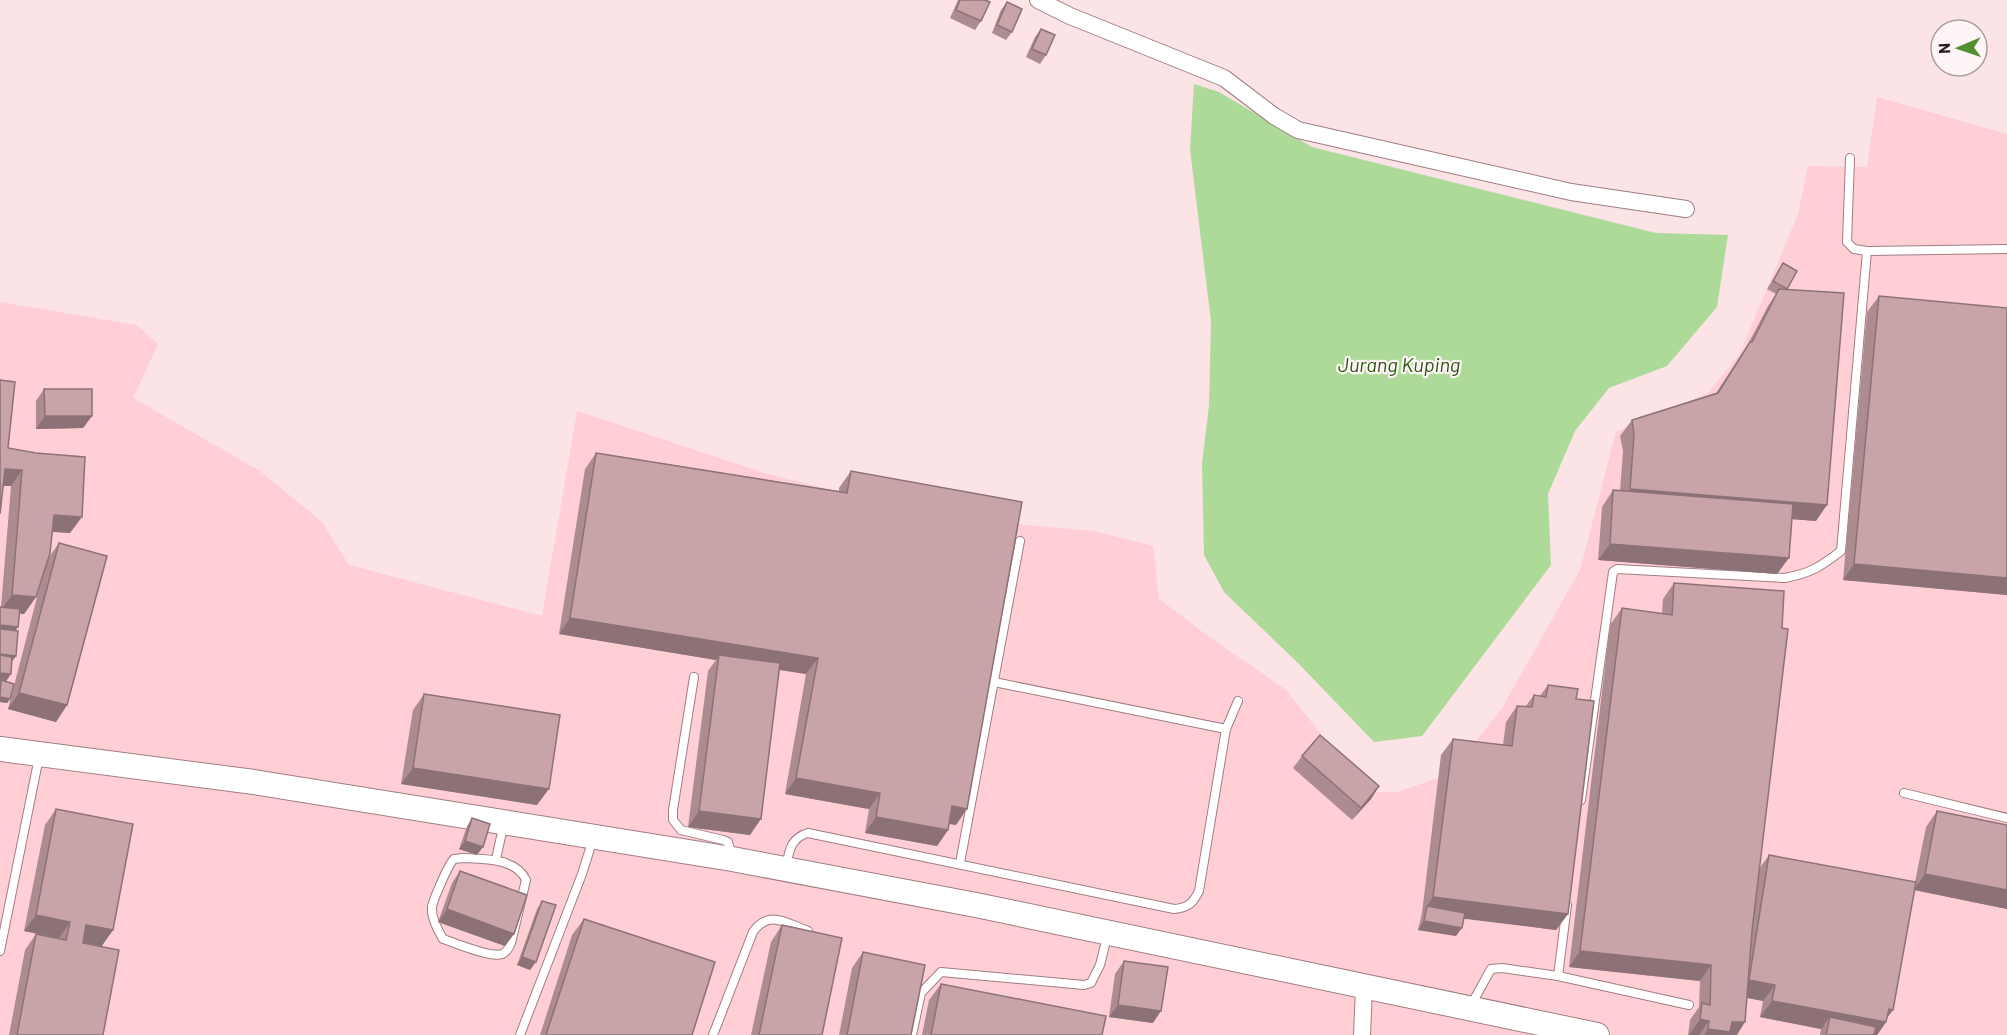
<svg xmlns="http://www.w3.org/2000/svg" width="2007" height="1035" font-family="Barlow,sans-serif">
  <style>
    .built { fill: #ffcfd5 }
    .water { fill: #adda99 }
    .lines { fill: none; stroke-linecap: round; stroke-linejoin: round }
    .lane-casing { stroke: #a07d82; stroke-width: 10 }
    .street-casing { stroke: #a07d82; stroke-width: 18 }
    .secondary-casing { stroke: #a07d82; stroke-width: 26 }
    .lane { stroke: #fff; stroke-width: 8 }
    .street { stroke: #fff; stroke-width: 16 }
    .secondary { stroke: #fff; stroke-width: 24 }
    .wall { fill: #ac8c90 }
    .shaded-wall { fill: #8c7276 }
    .building { fill: #c8a3a8; stroke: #8c7276; stroke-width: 1.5 }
    .labels { text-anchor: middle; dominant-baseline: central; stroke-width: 4.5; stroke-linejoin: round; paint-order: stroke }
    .water-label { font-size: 20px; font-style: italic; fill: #2c5515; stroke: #fdf5f6 }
  </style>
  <rect width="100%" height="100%" fill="#fbe3e6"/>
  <polygon class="built" points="1877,97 2007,134 2007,1035 0,1035 0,302 136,325 158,344 133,398 260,471 322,522 349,565 542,616 577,411 768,474 941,517 1093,531 1153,546 1159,599 1208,636 1286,690 1328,743 1372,792 1397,792 1450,774 1502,708 1580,570 1616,432 1708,393 1740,353 1798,214 1808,166 1867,167"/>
  <polygon class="water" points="1194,84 1219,92 1312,147 1656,233 1728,235 1717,307 1667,366 1609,388 1575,431 1548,494 1551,565 1422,736 1374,742 1298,663 1224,592 1204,555 1202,464 1209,405 1211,321 1190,150"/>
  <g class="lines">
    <g class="lane-casing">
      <g id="lane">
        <polyline points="1867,251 2007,249"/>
        <polyline points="694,677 673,810 673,820 681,830 723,840 728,842 732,857"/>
        <polyline points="994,682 1226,729"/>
        <polyline points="1904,793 2007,818"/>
        <path d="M1581,800l32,-228 4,-3 168,9c26,-5 35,-11 56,-27l26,-300 -13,-2 -7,-7 3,-84"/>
        <path d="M463,858c21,1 53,0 63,22l-15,63c-2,5 -4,9 -9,11 -12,4 -46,-11 -59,-15 -5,-9 -12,-21 -11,-32 1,-7 17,-44 22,-48z"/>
        <polyline points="496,859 504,823"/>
        <polyline points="960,863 1020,541"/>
        <path d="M786,868c3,-16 4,-30 22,-35l366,76c14,-1 19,-6 25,-18l27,-162 12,-28"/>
        <polyline points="0,951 39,757"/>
        <polyline points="1558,976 1689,1005"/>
        <polyline points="1470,1007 1491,969 1502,968 1558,976 1567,905"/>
        <polyline points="520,1035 582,874 593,839"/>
        <path d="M713,1035l40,-103c16,-23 33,-9 55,-1"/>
        <polyline points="912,1035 921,993 941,972 1084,985 1091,983 1100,965 1108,933"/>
      </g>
    </g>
    <g class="street-casing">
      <g id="street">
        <polyline points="1038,0 1070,16 1224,78 1274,116 1298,130 1571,192 1686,209"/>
        <polyline points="1362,1035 1364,987"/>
      </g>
    </g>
    <g class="secondary-casing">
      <polyline id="secondary" points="0,749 254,782 732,859 976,905 1597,1035"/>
    </g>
    <use href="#lane" class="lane"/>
    <use href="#street" class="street"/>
    <use href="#secondary" class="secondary"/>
  </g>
  <g class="wall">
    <polygon points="958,0 985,0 981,21 975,30 950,18"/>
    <polygon points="1007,2 1012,32 1006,40 992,33 1001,10"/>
    <polygon points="1041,29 1046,55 1040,64 1026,57 1035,37"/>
    <polygon points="1783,263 1797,271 1786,290 1816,521 1792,519 1777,574 1598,560 1602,507 1613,490 1620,491 1623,451 1620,436 1632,420 1716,393 1747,346 1768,306 1776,294 1767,289"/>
    <polygon points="1879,296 2007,595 1843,580 1867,312"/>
    <polygon points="44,389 92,416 83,428 36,429 36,401"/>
    <polygon points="8,448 70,533 52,532 49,557 59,543 67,705 56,722 8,709 43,574 36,597 24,614 19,613 16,631 16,656 12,661 6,681 10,699 7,703 0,702 0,607 1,607 11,486 3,486"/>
    <polygon points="596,453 839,491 839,488 851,471 956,825 949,824 948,830 937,846 865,833 869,809 785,794 806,674 780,670 750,835 688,827 708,671 716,660 559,634 585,469"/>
    <polygon points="1674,583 1759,869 1769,855 1915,882 1926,827 1937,811 2007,825 2007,909 1915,890 1886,1022 1877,1035 1820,1035 1821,1029 1760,1017 1763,1001 1747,998 1737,1035 1688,1035 1690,1020 1699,1007 1700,981 1569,967 1610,625 1622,608 1662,613 1663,599"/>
    <polygon points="1548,685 1576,699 1568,914 1556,930 1464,918 1456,936 1418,930 1422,913 1441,755 1453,739 1503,745 1506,722 1517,706 1525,707 1534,695 1540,696"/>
    <polygon points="424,694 537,805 401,784 413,710"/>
    <polygon points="1302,756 1379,786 1371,799 1352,820 1293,768"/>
    <polygon points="56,809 113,930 101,947 103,1035 9,1035 25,950 36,934 59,938 24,931 45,825"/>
    <polygon points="472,818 477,855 459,849 467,826"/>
    <polygon points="460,871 514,934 505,946 438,922 452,883"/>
    <polygon points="542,901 530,970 517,965 537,909"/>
    <polygon points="584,919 692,1035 540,1035 572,935"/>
    <polygon points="782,925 822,1035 751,1035 771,942"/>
    <polygon points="863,952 911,1035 839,1035 852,968"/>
    <polygon points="1124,961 1153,1023 1109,1017 1115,974"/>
    <polygon points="941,984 1102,1035 922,1035 929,1000"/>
  </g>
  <g class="shaded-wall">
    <polygon points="45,416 92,416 83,428 36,429"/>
    <polygon points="5,469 22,470 11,486 0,486"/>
    <polygon points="1630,489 1827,505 1816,521 1619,506"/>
    <polygon points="54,515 82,517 70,533 43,531"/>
    <polygon points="1610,544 1789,558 1777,574 1598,560"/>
    <polygon points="1854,564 2007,578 2007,595 1843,580"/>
    <polygon points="12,595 36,597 24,614 0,611"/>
    <polygon points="570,618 818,658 806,674 718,660 719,655 716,660 559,634"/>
    <polygon points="0,625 18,627 12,635 0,634"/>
    <polygon points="0,654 16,656 10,664 0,663"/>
    <polygon points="0,673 11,674 5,683 1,680 0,681"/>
    <polygon points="19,693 67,705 56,722 8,709"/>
    <polygon points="0,697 10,699 7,703 0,702"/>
    <polygon points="413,768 549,789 537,805 401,784"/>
    <polygon points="796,778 880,793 869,809 785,794"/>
    <polygon points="1379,786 1371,799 1352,820 1361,808"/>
    <polygon points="952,806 967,809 956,825 941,822"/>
    <polygon points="699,811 761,819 750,835 688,827"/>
    <polygon points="876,817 948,830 937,846 865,833"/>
    <polygon points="465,841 483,847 477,855 459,849"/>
    <polygon points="1925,874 2007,890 2007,909 1914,890"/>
    <polygon points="1433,897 1568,914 1556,930 1425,914 1427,906"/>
    <polygon points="447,909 514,934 505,946 438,922"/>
    <polygon points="36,915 70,922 59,938 24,931"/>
    <polygon points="1424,921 1462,928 1456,936 1418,930"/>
    <polygon points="86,925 113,930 101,947 75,941"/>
    <polygon points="1580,951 1711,965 1700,981 1569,967"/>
    <polygon points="522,957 536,962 530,970 517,965"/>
    <polygon points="1749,980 1775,985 1763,1001 1738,996"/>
    <polygon points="1772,1001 1889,1009 1893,1010 1884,1022 1886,1022 1877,1035 1855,1035 1830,1017 1821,1029 1760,1017"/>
    <polygon points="1118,1005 1161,1011 1153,1023 1109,1017"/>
    <polygon points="1700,1019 1709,1021 1699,1035 1689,1035"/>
    <polygon points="1732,1022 1745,1022 1737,1035 1704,1035 1708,1029"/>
  </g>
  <g class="building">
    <polygon points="960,0 985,0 990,2 981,21 956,10"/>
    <polygon points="1007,2 1022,9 1012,32 997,25"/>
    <polygon points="1041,29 1055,35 1046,55 1032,49"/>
    <polygon points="1783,263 1797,271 1787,289 1773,281"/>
    <polygon points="1779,289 1844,293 1827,505 1630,489 1634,434 1632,420 1718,393 1750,342 1752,342"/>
    <polygon points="1879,296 2007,308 2007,578 1854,564"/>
    <polygon points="0,380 15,382 8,448 36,453 85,457 82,517 54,515 50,553 36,597 12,595 22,470 5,469 0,514"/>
    <polygon points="44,389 92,389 92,416 45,416"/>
    <polygon points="596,453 847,493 851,471 1022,502 967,809 952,806 948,830 876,817 880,793 796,778 818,658 570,618"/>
    <polygon points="1613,490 1793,504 1789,558 1610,544"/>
    <polygon points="59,543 107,556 67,705 19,693"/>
    <polygon points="1674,583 1784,591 1782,628 1788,629 1752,931 1745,1022 1732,1022 1730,1032 1708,1029 1709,1021 1700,1019 1702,1003 1710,1005 1711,965 1580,951 1622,608 1672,615"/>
    <polygon points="0,607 20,609 18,627 0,625"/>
    <polygon points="0,629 18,631 16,656 0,654"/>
    <polygon points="0,655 12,657 11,674 0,673"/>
    <polygon points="719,655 780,663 761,819 699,811"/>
    <polygon points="1,680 14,684 10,699 0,697"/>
    <polygon points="1548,685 1578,689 1576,699 1594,701 1568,914 1433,897 1453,739 1512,746 1517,706 1532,707 1534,695 1546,697"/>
    <polygon points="424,694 560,715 549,789 413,768"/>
    <polygon points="1320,735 1379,786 1361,808 1302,756"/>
    <polygon points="56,809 133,824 113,930 86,925 83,943 119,950 103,1035 17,1035 36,934 66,940 70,922 36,915"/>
    <polygon points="1937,811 2007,825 2007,890 1925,874"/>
    <polygon points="472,818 490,824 483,847 465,841"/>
    <polygon points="1769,855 1916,882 1893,1010 1889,1009 1886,1022 1772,1001 1775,985 1749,980"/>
    <polygon points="460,871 527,895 514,934 447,909"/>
    <polygon points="542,901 556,905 536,962 522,957"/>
    <polygon points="1427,906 1465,913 1462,928 1424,921"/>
    <polygon points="584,919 715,962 692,1035 546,1035"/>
    <polygon points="782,925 842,938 822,1035 759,1035"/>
    <polygon points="863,952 925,965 911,1035 847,1035"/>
    <polygon points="1124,961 1168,967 1161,1011 1118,1005"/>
    <polygon points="941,984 1106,1016 1102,1035 931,1035"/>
    <polygon points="1830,1017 1876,1027 1874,1035 1826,1035"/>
  </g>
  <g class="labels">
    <g class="water-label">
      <text x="1399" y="364">Jurang Kuping</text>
    </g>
  </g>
  <g transform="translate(1959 48) rotate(268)"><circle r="28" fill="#fdf5f6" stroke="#a89e9f" stroke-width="1.5"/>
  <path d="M0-4.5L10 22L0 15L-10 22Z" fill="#529132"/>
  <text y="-9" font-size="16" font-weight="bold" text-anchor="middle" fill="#291b1d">N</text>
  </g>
</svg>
